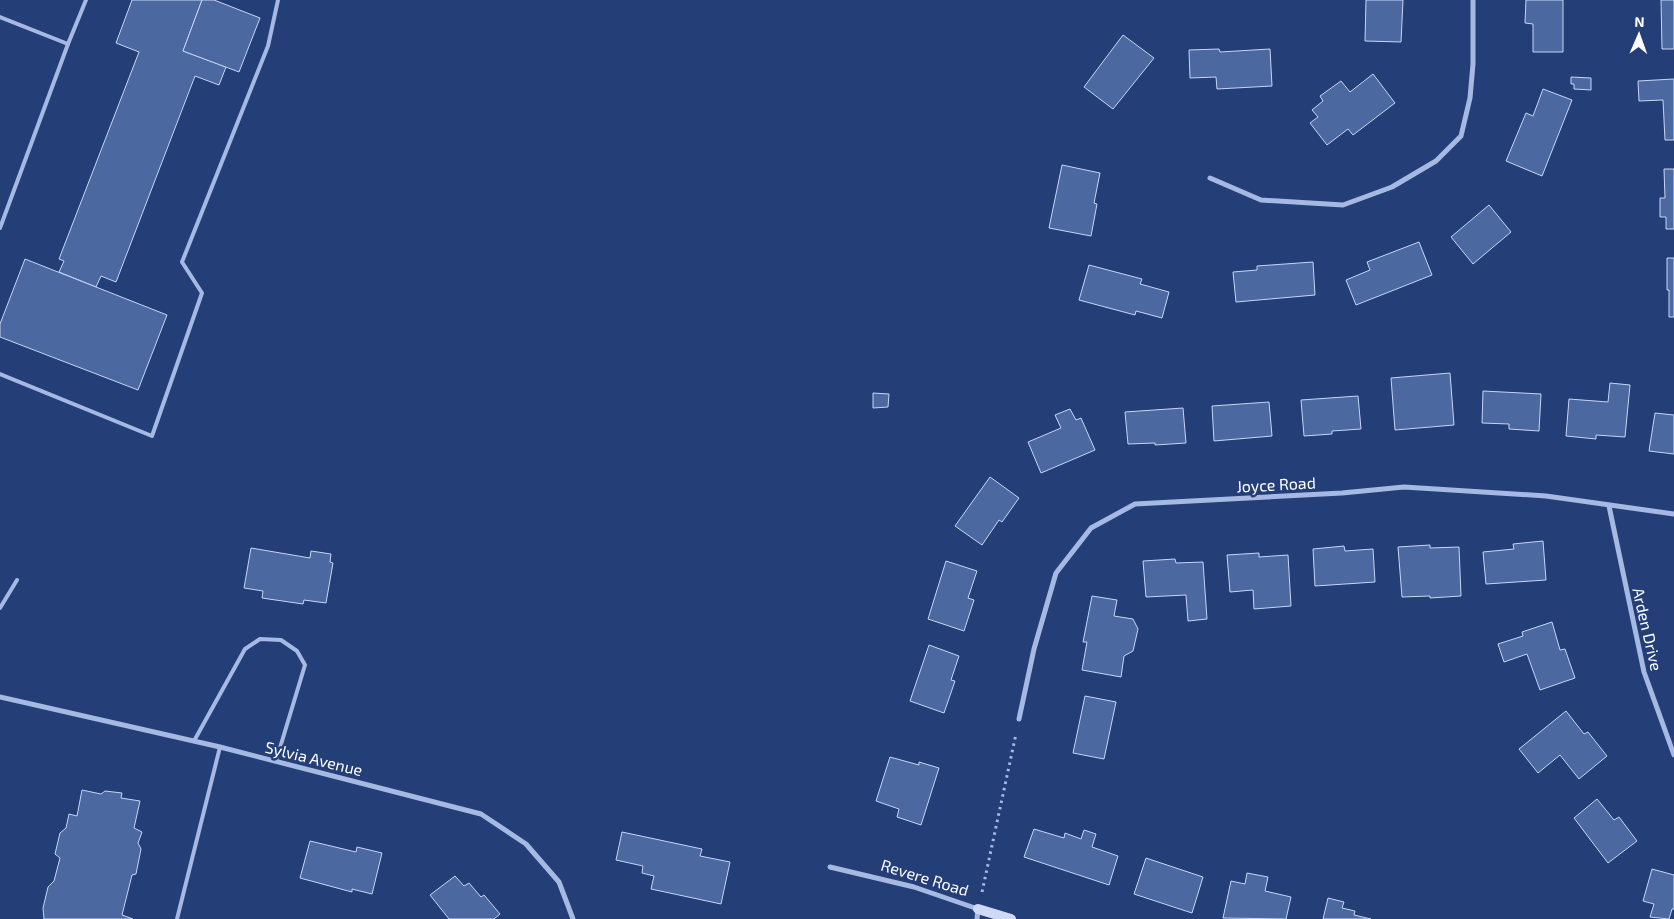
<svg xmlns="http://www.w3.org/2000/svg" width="1674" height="919" font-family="'Exo 2',sans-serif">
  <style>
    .building { fill: #4c68a1; stroke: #c8d6f3 }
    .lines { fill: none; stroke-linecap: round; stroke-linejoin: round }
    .path { stroke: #a5b9e3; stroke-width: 3; stroke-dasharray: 2.5 4; stroke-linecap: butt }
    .lane { stroke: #a5b9e3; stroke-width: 4 }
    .street { stroke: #a5b9e3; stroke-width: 5 }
    .secondary { stroke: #cedaf3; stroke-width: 10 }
    .labels { text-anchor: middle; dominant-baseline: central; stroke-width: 5; stroke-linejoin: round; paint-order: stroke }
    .street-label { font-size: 16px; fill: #fff; stroke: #243e78 }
  </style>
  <rect width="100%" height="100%" fill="#243e78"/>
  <g class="building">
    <polygon points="132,0 202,0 183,51 226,67 219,85 195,76 116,282 101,276 96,287 59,272 64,261 59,259 139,52 116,43"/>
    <polygon points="202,0 214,0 260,18 239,72 183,51"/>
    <polygon points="1366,0 1403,0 1401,42 1365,41"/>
    <polygon points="1526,0 1563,0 1563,52 1533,52 1533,24 1525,23"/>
    <polygon points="1661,0 1674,0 1674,49 1662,49"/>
    <polygon points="1123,35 1154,58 1113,109 1084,87"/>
    <polygon points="1219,49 1220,52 1270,49 1272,86 1217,89 1216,77 1190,78 1189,50"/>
    <polygon points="1373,74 1395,103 1353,135 1348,129 1327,145 1310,123 1318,117 1312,110 1323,101 1320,96 1341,81 1350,92"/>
    <polygon points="1571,77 1591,78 1591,90 1574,89 1574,84 1571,84"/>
    <polygon points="1674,79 1674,140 1665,140 1663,100 1639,101 1638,81"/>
    <polygon points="1543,89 1572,100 1542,176 1506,161 1526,113 1533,116"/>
    <polygon points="1062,165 1100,173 1094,203 1097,204 1091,236 1049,228"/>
    <polygon points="1664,169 1674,169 1674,229 1666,229 1666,217 1660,217 1660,198 1665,198"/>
    <polygon points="1489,205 1511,232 1473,264 1451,237"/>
    <polygon points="1419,242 1432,275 1356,305 1346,280 1370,270 1367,262"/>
    <polygon points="1667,258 1674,258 1674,317 1669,317 1669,290 1667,290"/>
    <polygon points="25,259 167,315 138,390 0,337 0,324"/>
    <polygon points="1313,262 1315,295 1236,302 1233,272 1257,270 1257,266"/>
    <polygon points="1089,265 1142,279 1140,284 1169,292 1162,318 1136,311 1135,315 1079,300"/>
    <polygon points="1450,373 1454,425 1395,430 1391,378"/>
    <polygon points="1610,383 1630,385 1625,437 1596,435 1596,439 1566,436 1569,399 1608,402"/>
    <polygon points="1483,391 1541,394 1539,431 1509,429 1509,424 1482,423"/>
    <polygon points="873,393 889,394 888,407 873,408"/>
    <polygon points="1358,396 1361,429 1332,431 1332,434 1304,436 1301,400"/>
    <polygon points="1269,402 1272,436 1214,441 1212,406"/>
    <polygon points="1183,408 1186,443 1155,445 1155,443 1128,444 1125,412"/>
    <polygon points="1070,409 1076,420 1081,418 1095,450 1041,473 1028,442 1061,428 1055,415"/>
    <polygon points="1655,413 1674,415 1674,454 1649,451"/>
    <polygon points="990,477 1019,498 1002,522 999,520 982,545 955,526"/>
    <polygon points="1543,541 1546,580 1486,584 1483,552 1514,549 1513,544"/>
    <polygon points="1430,545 1430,548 1459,547 1461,596 1430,598 1430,596 1402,597 1398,547"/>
    <polygon points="1344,546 1345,551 1373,549 1375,582 1315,586 1313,549"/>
    <polygon points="251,548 310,558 311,551 331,554 330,562 333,563 326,603 304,600 303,604 262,598 263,591 244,588"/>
    <polygon points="1259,553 1259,557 1288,555 1291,606 1254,609 1253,590 1230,592 1227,555"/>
    <polygon points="1175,559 1176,563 1203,562 1207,619 1188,621 1186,595 1146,597 1143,561"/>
    <polygon points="946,561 977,571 968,598 974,600 964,631 928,619"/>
    <polygon points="1092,596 1117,600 1114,616 1133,619 1138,629 1133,651 1124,656 1121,677 1082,670 1087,642 1083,642"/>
    <polygon points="1552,622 1560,650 1565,649 1575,678 1540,690 1527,654 1504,662 1498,644 1523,636 1522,632"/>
    <polygon points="929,645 959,656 951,680 955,681 944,713 910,701"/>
    <polygon points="1085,696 1116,702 1104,759 1073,753"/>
    <polygon points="1566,711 1584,734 1588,732 1607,756 1579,779 1560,755 1538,773 1519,749"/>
    <polygon points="890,757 919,765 919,762 939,768 921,825 897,817 899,809 876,801"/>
    <polygon points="82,790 101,794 105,791 122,793 121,798 140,801 134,828 142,832 138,843 141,849 136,874 132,875 122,915 133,919 44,919 43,908 48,887 54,881 60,858 55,854 60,833 66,828 69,814 77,816"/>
    <polygon points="1597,799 1614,820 1619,817 1637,841 1608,863 1574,818"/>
    <polygon points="1034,829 1064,838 1065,833 1081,839 1084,830 1096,834 1092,847 1118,856 1109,885 1024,857"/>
    <polygon points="622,832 702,849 700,856 730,862 721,904 651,889 654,876 642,873 643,866 616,860"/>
    <polygon points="310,841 356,852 357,847 382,853 372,894 352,889 352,892 300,878"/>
    <polygon points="1146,858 1203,877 1192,913 1134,894"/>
    <polygon points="1652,869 1674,875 1674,909 1672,909 1669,919 1650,917 1654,904 1643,901"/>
    <polygon points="1247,873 1268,877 1265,891 1291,897 1286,919 1223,918 1231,881 1245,884"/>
    <polygon points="455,876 464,886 469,883 481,897 484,895 500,914 494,919 449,919 430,895"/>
    <polygon points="1328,898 1344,902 1342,908 1355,911 1354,915 1371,919 1323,919"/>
  </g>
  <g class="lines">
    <polyline class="path" points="982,892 1016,734"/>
    <g class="lane">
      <polyline points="0,17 68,44"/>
      <polyline points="0,228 68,44 86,0"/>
      <polyline points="0,374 152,436 202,293 182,262 268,46 278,0"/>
      <polyline points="0,608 17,580"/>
      <polyline points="194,741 245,649 260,639 281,640 297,651 305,665 276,761"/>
      <polyline points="177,919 220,747"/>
    </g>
    <g class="street">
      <polyline points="1210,178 1261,200 1343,205 1392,187 1436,161 1461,136 1470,98 1473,64 1473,0"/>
      <polyline points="1609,506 1644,672 1674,755"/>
      <polyline points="0,697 220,747 481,814 526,844 559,882 573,919"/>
      <polyline points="1019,719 1034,649 1056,573 1091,528 1135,504 1342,493 1404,487 1546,496 1674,514"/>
      <polyline points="830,867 914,887 978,909 977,919"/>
    </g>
    <polyline class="secondary" points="978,909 1011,919"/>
  </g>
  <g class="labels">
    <g class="street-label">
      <text transform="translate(1276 484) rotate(-3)">Joyce Road</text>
      <text transform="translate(1648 629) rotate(77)">Arden Drive</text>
      <text transform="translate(314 758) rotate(14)">Sylvia Avenue</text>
      <text transform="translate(925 877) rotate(17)">Revere Road</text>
    </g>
  </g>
  <g transform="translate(1639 35) rotate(2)" stroke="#243e78" stroke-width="4" paint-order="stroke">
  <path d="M0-4L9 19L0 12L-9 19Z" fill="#ffffff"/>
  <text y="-8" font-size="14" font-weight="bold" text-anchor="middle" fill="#ffffff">N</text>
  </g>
</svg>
